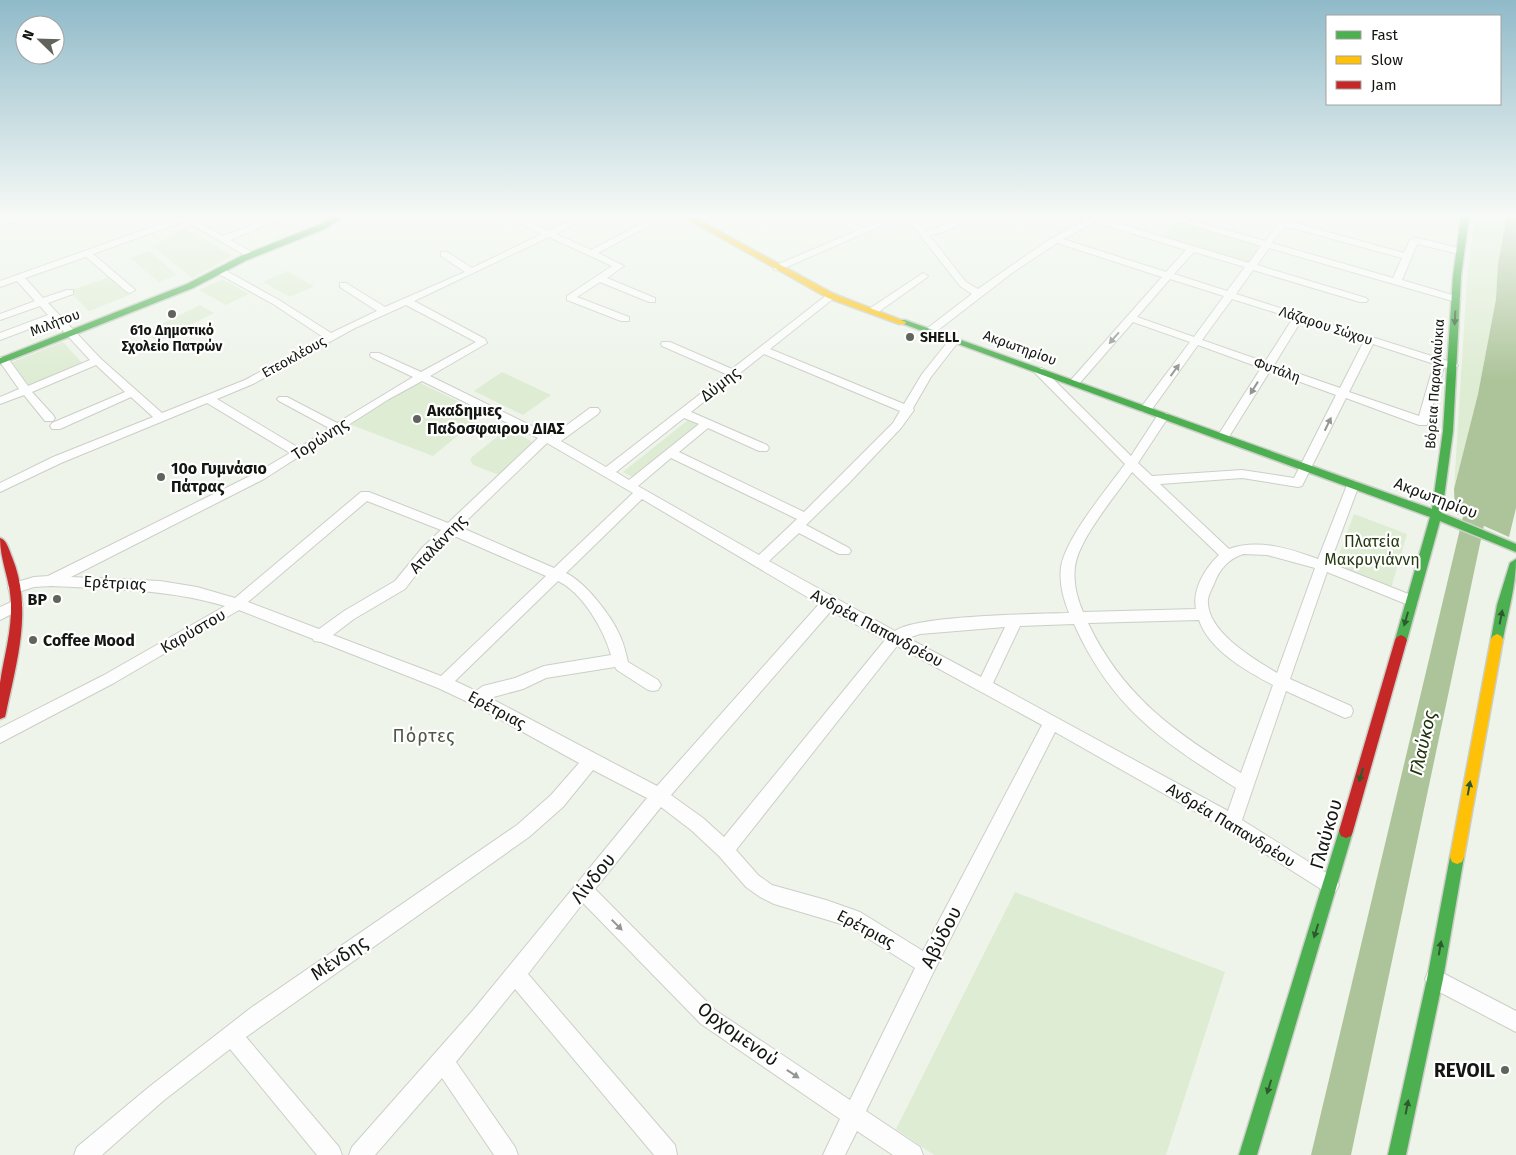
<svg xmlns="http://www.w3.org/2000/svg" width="1516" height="1155" font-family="'Fira Sans',sans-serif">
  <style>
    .green { fill: #deecd3 }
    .water { fill: #adc49a }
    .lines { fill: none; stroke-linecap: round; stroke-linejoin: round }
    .river { fill: #adc49a; fill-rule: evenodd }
    .street-casing { stroke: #cbcfc8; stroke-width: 2 }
    .fast-casing { stroke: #cbcfc8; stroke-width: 3 }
    .slow-casing { stroke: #cbcfc8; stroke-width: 3 }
    .jam-casing { stroke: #cbcfc8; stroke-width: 3 }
    .street { fill: #fcfdfc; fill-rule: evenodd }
    .fast { fill: #4caf50; fill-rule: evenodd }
    .slow { fill: #ffc107; fill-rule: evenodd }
    .jam { fill: #c62828; fill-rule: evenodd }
    .oneway { fill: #2d5b2d }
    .oneway2 { fill: #949692 }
    .poi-dot { fill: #60645d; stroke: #fff; stroke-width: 2 }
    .labels { text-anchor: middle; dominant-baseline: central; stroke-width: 4.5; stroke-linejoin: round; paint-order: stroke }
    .far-street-label { font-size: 14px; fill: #141711; stroke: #fff }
    .far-poi-label { font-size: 14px; font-weight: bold; fill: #141711; stroke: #fff }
    .street-label { font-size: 16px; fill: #141711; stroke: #fff }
    .poi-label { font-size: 16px; font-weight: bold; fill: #141711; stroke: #fff; text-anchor: start }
    .park-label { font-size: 16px; fill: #253910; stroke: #fff }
    .neighbourhood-label { font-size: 18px; letter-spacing: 1px; fill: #4e5748; stroke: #fff }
    .water-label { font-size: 18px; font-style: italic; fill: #20330a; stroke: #fff }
    .near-street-label { font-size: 19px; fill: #141711; stroke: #fff }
    .near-poi-label { font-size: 19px; font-weight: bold; fill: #141711; stroke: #fff; text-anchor: end }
  </style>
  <rect width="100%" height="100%" fill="#eef4ea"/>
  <g class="green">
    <polygon points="1477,217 1507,217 1498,263 1496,299 1478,394 1454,489 1467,280 1473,230"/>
    <polygon points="1178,219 1267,245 1252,266 1161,239"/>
    <polygon points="185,228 233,256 192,278 152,246"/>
    <polygon points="149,251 177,275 159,282 130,258"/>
    <polygon points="287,271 314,286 290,297 263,282"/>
    <polygon points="109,277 130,295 89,311 69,291"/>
    <polygon points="222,279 249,294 226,305 199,290"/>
    <polygon points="200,305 214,313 158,341 143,333"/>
    <polygon points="63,342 83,364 29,385 10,363"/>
    <polygon points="502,372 551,395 523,415 474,391"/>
    <polygon points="418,382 484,414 433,456 349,424"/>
    <polygon points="688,420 700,425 634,478 623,472"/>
    <polygon points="507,429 533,442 499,475 473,465 470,460 473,456"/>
    <polygon points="1354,514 1407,534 1391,588 1335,565"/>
    <polygon points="1015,892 1225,972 1166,1155 934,1155 896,1129"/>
  </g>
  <polygon class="water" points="1507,217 1516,217 1516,508 1509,537 1455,513 1454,489 1478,394 1496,299 1498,263"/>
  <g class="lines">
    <polygon class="river" points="1481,479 1489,482 1492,487 1351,1155 1311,1155 1470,487 1473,482"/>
    <g class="street-casing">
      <g id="street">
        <polygon points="12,217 26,217 0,226 0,220"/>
        <path d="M180,217h13l-1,2 31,17 52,-19h12l-57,23 23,13 2,2 -5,3 -65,-37 -92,33 40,34 2,2 -5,3 -3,-1 -41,-35 -61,21 18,20 24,-8h6v4l-25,9 53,56 61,54 83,-33 78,-43 -50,-33 -56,-31v-4h6l56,31 52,33 46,-22 -37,-24v-4h6l39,24 80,-35 -24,-16v-4h6l25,16 70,-34 -34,-17h11l30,14 28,-14h11l-32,17 35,16 63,-33h11l-67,36 26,13 -17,12 48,20v4h-6l-49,-20 -23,15 52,20v4h-8l-54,-21v-4l45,-30 -63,-29 -135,64 71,38 2,4 -57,33 122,60 38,-28h8l2,3 -2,3 -37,27 45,26 120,-93 -64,-28 -1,-2 1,-2h8l62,27 96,-75h6v4l-64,51 134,55 18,-30 28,-35h8l1,2 -28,36 -18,31 1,2 -13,18 -52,55 -43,42 43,23 2,3 -2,3h-10l-40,-21 -30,28 126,70c21,-16 141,-17 174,-18 -6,-15 -10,-31 -8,-46 5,-30 46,-78 64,-103l-91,-92 -1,-2 1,-2h8l89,88 28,-43h8l2,3 -31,47 14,13 90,-6 52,8 42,-83 -66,-24 -43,69h-8l-2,-3 44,-69 -63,-23 -48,67h-8l-2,-3 2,-3 48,-64 -57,-20 -55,63h-8l-2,-2 2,-2 92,-104 -105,-34 -45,30 -79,61h-8l-1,-2 1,-2 47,-36 -12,-8 -54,-69h9l11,14c16,-4 31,-14 48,-14l-30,15 -15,3 37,47 12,7 69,-48 44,-24h6l152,46 12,-17 -95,-29h14l85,24 13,-17 -18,-7 21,2 1,-2h9l-3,4 116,32 6,-13 7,-2 46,11 2,2 -5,3 -43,-10 -15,36 57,17 2,2 -5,3 -187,-54 -12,17 109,33 2,2 -2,2h-6l-107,-32 -17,24 221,70 1,2 -5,3 -9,-2 -17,58h-8l-73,-27 -44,88 -4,1 -56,-9 -82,6 69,65c28,-11 62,0 89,10l29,-74 6,-4 4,1 2,3 -29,78 86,34 2,4 -2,4 -5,1 -84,-34 -37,107 61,27 2,5 -2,5 -6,2 -59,-27 -44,129 94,59 3,6 -3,6 -6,3 -6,-3 -98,-62 -171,-97 -121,239 -68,140 54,36 3,8h-30l-36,-24 -12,24h-22l17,-36 -139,-95 -118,-121 -55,71 147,171 2,10h-23l-139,-166 -59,73 59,85 3,8h-24l-52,-77 -67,77h-26l3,-8 122,-138 173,-211 -54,-28 -30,37 -34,30 -283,200 93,110 3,8h-25l-87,-106 -67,52 -61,54h-28l3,-8 72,-60 103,-80 265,-182 34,-30 28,-32 -107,-59 -34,-16 -117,-46 -7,-1 -1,-2 -74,-29 -125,73 -114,60v-15l104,-53 121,-69c-57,-17 -115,-17 -174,-20l-17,1 -19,6 -5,-1 -2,-4 2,-4 24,-7 14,-1 208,-103 34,-20 -83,-50 -146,60 -61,29v-9l53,-26 100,-40 -22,-20 -71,32h-8l-2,-3 2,-3 73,-31 -29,-27 -64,27 21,23 2,3 -2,3h-8l-21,-26 -24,9v-7l19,-8 -19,-27v-5h7l21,29 62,-26 -37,-40 -53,20v-7l48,-18 -8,-9 -40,14v-6l35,-13 -18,-20 -17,6v-6zM1095,222l91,28 -20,22 -103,-33zM1285,226l117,32 -9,20 -121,-35zM1194,252l51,15 -18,24 -53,-17zM1170,279l54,17 -30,41 -57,-20zM1232,299l61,19 -28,44 -63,-22zM406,305l70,37 -55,30 -42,-19h-8l-1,2 1,2 42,20 -76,46 -50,-26h-8l-2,2 2,2 50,27 -30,20 -82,-49 36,-15 102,-56zM1301,321l63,20 -24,47 -66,-23zM1373,344l61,20 -15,52 -70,-24zM764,354l136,57 -7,12 -89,89 -125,-60 29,-24 51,23h8l2,-3 -2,-3 -76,-33zM422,381l116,57 -90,85 -79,-31h-8l-126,106 -38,-11 -37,-6 -89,-4 193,-98 125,-80zM684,418l15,6 -70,56 -13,-8zM547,443l86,50 -79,75 -94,-41zM671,458l126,61 -38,36 -121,-69zM1132,472l87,83c-14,13 -27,35 -23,54l-113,3c-6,-14 -10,-30 -8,-45 3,-27 41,-72 57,-95zM642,499l177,105 -162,182 -167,-88 33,-9 23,-11 69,-11 2,3 31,20 5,1 5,-1 3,-5 -3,-5 -30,-18c-2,-8 -4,-18 -8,-26 -8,-20 -35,-54 -54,-63zM367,501l74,29 -19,18 -27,33 -51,30 -25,18 -71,-27zM452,535l94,41 -105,100 -108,-41 21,-16 51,-30 27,-35zM1243,554l24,1 48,13 -38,105c-23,-14 -72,-42 -69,-74 1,-5 4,-11 6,-15 5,-14 14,-25 29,-30zM558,581c25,12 46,49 53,74l-67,11 -29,12 -32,8 -7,5 -21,-10zM831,611l54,29 -161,197 -21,-19 -32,-23zM1199,620c10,30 47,51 74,65l-32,88c-66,-40 -119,-78 -153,-150zM1074,624c38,84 86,116 162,164l-8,23 -235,-128 27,-57zM1005,627l-24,50 -73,-39 12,-4zM897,646l145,79 -119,226 -63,-39 -34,-12 -54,-15 -14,-10 -22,-25zM661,807l30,23 28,26 27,31 14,10 14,7 74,22 67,42 -65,132 -135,-90 -120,-121z"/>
        <polygon points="831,217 842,217 864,228 889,217 901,217 780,270 774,270 774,266 856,231"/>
        <polygon points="923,273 928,276 926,278 877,313 869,313 869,309"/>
        <polygon points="16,600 21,601 23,605 21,609 0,620 0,607"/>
        <polygon points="1435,969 1516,1011 1516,1032 1428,986 1425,979 1428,972"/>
      </g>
    </g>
    <g class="fast-casing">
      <g id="fast">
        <polygon points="335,217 343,217 327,228 247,260 193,288 0,364 0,358 187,284 241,256 321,224"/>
        <polygon points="1461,217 1469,217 1461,276 1453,431 1442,513 1516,544 1516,552 1440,521 1407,640 1405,643 1401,645 1397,643 1395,640 1430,517 898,322 899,320 905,320 1432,509 1443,431 1453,276"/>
        <path d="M1516,559c0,27 -8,53 -13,80l-2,3h-8l-2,-3 6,-34 13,-42z"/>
        <polygon points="1346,824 1351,826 1353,831 1257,1155 1239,1155 1339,831 1341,826"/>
        <polygon points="1457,850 1462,852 1464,857 1443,979 1406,1155 1388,1155 1427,979 1450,857 1452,852"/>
      </g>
    </g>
    <g class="slow-casing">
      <g id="slow">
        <polygon points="684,217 693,217 834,294 906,322 905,324 899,324 828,298"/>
        <polygon points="1497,634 1501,636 1503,639 1464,857 1462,862 1457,864 1452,862 1450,857 1491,639 1493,636"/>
      </g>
    </g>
    <g class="jam-casing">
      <g id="jam">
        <path d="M0,538c7,2 9,12 12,19 21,51 5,104 -6,156l-1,4 -5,2c0,-12 0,-24 0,-36 4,-27 12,-52 11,-80 -1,-24 -11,-42 -11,-65z"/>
        <polygon points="1401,635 1405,637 1407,640 1353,831 1351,836 1346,838 1341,836 1339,831 1395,640 1397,637"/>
      </g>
    </g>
    <use href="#street" class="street"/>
    <use href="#fast" class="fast"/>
    <use href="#slow" class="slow"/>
    <use href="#jam" class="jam"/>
  </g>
  <defs><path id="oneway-solid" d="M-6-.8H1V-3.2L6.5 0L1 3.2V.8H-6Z" transform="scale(1.25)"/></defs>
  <g class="oneway">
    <use href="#oneway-solid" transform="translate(1455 318) rotate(93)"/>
    <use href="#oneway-solid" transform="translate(1501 617) rotate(-79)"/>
    <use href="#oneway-solid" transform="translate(1406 619) rotate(106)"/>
    <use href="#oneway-solid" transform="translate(1361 775) rotate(106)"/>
    <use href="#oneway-solid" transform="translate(1469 788) rotate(-80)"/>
    <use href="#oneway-solid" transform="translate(1316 931) rotate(107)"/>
    <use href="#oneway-solid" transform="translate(1440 948) rotate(-80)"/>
    <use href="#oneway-solid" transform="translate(1269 1087) rotate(107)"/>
    <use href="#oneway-solid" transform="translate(1407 1107) rotate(-79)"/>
  </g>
  <g class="oneway2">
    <use href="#oneway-solid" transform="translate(1114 338) rotate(131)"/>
    <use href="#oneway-solid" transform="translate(1175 370) rotate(-54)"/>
    <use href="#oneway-solid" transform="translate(1254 388) rotate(122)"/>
    <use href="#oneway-solid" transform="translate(1328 424) rotate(-64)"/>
    <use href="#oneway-solid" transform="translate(617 925) rotate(45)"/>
    <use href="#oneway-solid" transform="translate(793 1074) rotate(34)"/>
  </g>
  <linearGradient id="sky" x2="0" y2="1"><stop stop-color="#90bac9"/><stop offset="0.57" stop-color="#f7faf6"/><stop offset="1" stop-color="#f7faf6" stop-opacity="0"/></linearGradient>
  <rect width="1516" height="379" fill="url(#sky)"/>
  <g class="poi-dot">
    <circle cx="172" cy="314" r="5"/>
    <circle cx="910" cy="337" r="5"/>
    <circle cx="417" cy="419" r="5"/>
    <circle cx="161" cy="477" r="5"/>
    <circle cx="57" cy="599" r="5"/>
    <circle cx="33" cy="640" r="5"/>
    <circle cx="1505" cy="1070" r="5"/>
  </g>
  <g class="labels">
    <g class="far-street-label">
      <text transform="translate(55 323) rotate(-21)">Μιλήτου</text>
      <text transform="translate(1326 326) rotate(18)">Λάζαρου Σώχου</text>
      <text transform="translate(1020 348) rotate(20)">Ακρωτηρίου</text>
      <text transform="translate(294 357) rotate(-29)">Ετεοκλέους</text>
      <text transform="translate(1277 370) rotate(20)">Φυτάλη</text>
      <text transform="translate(1435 384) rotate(-86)">Βόρεια Παραγλαύκια</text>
    </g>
    <g class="far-poi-label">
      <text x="172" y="330">61ο Δημοτικό<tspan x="172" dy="16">Σχολείο Πατρών</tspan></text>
      <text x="920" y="337" text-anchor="start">SHELL</text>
    </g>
    <g class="street-label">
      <text transform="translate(720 384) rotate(-38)">Δύμης</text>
      <text transform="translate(320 439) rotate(-33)">Τορώνης</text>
      <text transform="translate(1436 498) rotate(21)">Ακρωτηρίου</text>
      <text transform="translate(438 544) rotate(-46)">Αταλάντης</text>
      <text transform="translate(115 583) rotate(3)">Ερέτριας</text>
      <text transform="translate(877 628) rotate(28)">Ανδρέα Παπανδρέου</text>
      <text transform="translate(193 631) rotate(-30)">Καρύστου</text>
      <text transform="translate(497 710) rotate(28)">Ερέτριας</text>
      <text transform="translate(1231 825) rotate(31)">Ανδρέα Παπανδρέου</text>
      <text transform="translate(866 929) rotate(28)">Ερέτριας</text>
    </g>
    <g class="poi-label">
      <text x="427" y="410">Ακαδημιες<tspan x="427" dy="18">Παδοσφαιρου ΔΙΑΣ</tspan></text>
      <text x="171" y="468">10ο Γυμνάσιο<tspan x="171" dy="18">Πάτρας</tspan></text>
      <text x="47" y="599" text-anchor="end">BP</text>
      <text x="43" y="640">Coffee Mood</text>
    </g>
    <g class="park-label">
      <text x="1372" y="541">Πλατεία<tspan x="1372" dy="18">Μακρυγιάννη</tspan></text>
    </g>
    <g class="neighbourhood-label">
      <text x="424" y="736">Πόρτες</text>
    </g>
    <g class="water-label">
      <text transform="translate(1423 743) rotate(-77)">Γλαύκος</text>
    </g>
    <g class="near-street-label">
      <text transform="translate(1326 834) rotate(-74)">Γλαύκου</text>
      <text transform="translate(593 878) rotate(-51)">Λίνδου</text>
      <text transform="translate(941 937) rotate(-63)">Αβύδου</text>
      <text transform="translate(339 958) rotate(-34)">Μένδης</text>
      <text transform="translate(738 1034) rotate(36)">Ορχομενού</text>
    </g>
    <g class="near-poi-label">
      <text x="1495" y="1070">REVOIL</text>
    </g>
  </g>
  <rect x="1326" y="15" width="175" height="90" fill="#ffffff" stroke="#a1a2a0"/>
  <rect x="1336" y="31" width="25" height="8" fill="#4caf50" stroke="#a1a2a0"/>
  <text x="1371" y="40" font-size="15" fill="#141711">Fast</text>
  <rect x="1336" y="56" width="25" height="8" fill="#ffc107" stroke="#a1a2a0"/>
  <text x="1371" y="65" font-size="15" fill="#141711">Slow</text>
  <rect x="1336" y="81" width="25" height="8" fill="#c62828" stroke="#a1a2a0"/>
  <text x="1371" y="90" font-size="15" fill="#141711">Jam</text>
  <g transform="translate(40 40) rotate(293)"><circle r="24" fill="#ffffff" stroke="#a1a2a0"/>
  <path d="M0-4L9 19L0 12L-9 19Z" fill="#60645d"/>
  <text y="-8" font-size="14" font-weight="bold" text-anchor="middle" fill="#141711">N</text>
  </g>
</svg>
